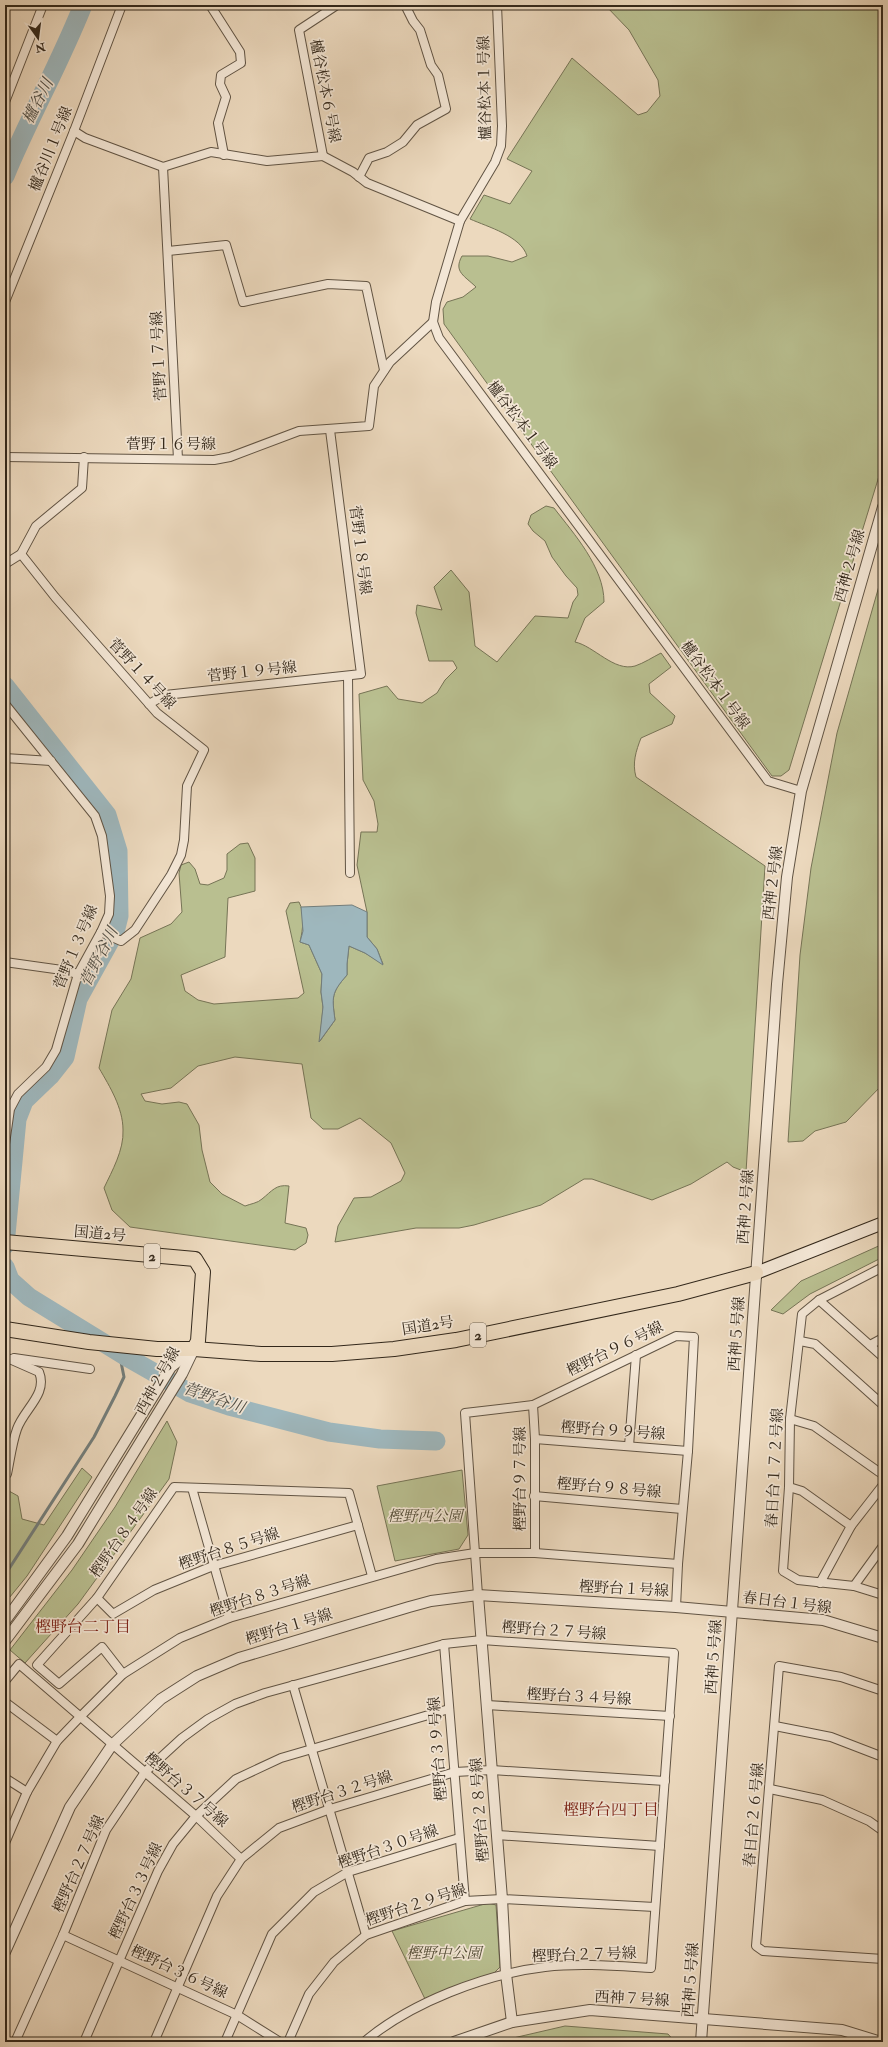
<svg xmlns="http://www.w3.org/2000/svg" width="888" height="2047" font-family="'IM FELL Double Pica','Noto Serif JP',serif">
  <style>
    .green { fill: #b9bf90; stroke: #767456 }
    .water { fill: #9eb7bd; stroke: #737e7c }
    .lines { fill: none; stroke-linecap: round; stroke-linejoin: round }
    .stream { stroke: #737e7c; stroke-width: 3 }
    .river { stroke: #9eb7bd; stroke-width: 19 }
    .minor-casing { stroke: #615444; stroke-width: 10 }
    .tertiary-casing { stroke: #615444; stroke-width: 12 }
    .secondary-casing { stroke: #33281b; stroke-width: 14 }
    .trunk-casing { stroke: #33281b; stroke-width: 16 }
    .minor { stroke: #f3e6d5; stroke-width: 8 }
    .tertiary { stroke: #f3e6d5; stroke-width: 10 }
    .secondary { stroke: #f3e6d5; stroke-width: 12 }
    .trunk { stroke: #ecd9be; stroke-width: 14 }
    .labels { text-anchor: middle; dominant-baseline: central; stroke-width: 3.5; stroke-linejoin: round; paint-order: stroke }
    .shield { fill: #f3e6d5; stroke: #6d6153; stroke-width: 1 }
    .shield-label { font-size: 14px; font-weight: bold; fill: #33281b }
    .street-label { font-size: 15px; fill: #33281b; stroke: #f3e6d5 }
    .park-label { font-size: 15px; font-style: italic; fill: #544e38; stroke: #f3e6d5 }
    .water-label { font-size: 16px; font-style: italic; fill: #4e4c44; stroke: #f3e6d5 }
    .neighbourhood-label { font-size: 16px; fill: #7a1f14; stroke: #f3e6d5 }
  </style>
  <rect width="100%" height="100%" fill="#ecd9be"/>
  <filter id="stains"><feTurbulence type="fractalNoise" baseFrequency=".005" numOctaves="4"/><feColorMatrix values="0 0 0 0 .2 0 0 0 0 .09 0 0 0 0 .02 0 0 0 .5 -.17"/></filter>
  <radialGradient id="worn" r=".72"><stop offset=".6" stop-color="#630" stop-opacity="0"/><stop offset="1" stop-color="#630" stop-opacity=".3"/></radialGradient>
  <g class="green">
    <path d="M605,5h278v458l-94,307 -8,6h-9l-328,-452 -1,-15 4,-7 16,-5 13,-10c-11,-11 -23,-15 -14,-31h26l24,6 15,-6c-6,-20 -39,-29 -57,-37l14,-24 26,9 22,-33 -25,-12 65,-101 66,57 9,-3 13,-16 -2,-16 -29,-50z"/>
    <path d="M546,506l8,2c20,26 50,59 50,94l-19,16 -10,24c19,4 39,30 60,24 9,-3 18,-9 26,-13l10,14 -22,17 1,9 25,23 -3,8 -31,14c-5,13 -9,25 -5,39l129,89 -19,306 -13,-5 -6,-5 -36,22 -39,16 -60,-21h-8l-43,26 -67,20 -15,3h-43l-81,14 3,-16 16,-28 17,-1 30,-16 4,-8 -14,-30 -31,-25 -22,11h-15l-12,-11 -9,-54 -67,-7 -37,9 -27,22 -30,6 4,7 17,3 17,-2 8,2 12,21 3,25 8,32 12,12 23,12c5,-2 13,-3 17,-7 10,-8 14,-15 27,-13l-4,37 21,5 2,7 -2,8 -11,7 -165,-23 -18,-17 -8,-22c8,-17 20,-38 19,-58 0,-22 -13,-43 -24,-62l13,-58 19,-31 9,-41 31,-14 11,-12 -3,-39 2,-8 8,-3 6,7 5,15 8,1 16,-7 3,-8v-16l13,-10 8,-1 7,15v33l-27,7 -3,59 -44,18 4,16 13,9 16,4 84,-6 6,-5 -18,-82 4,-8 9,-1c6,11 4,27 1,40l9,3 13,29 -1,18 2,15 -3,34 15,-21c-3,-23 -4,-27 12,-45v-11l2,-18 16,7 18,11 -6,-15 -10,-12v-25l-10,-47 4,-33h16l1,-8 -4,-23 -11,-21 -4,-86 28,-8 11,13 24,4 15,-10 8,-13 12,-12 -4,-7h-24l-13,-48 1,-8 25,5 -8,-23 17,-17 18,22 6,54 22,16 38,-46 33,2 5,-16 5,-7 -1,-7 -11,-12 -14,-19 -7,-16 -12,-10 -5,-7 3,-9z"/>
    <polygon points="883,572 883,1084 846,1122 815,1131 803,1141 788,1142 800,955 811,868 837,733"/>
    <polygon points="883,1244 883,1257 810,1294 783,1314 771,1310 801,1281"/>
    <polygon points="167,1421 177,1442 169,1479 78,1604 25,1663 10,1650 72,1570 115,1507"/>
    <polygon points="82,1468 92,1477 27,1576 5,1603 5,1506 9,1491 18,1496 22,1519 44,1525"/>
    <polygon points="462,1470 468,1535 459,1549 395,1561 377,1486"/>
    <polygon points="488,1903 496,1905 500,1967 494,1973 425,1999 392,1931"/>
    <polygon points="565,2026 668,2034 675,2042 496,2042"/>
  </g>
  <path class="water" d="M352,905l15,7v25l10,12 6,16 -18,-12 -16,-7 -2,18v11c-16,18 -15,22 -12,45l-16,22 4,-35 -2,-15 1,-18 -13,-29 -9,-3 3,-11 -2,-24z"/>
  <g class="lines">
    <polyline class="stream" points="5,1575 94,1437 115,1396 124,1377 119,1352"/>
    <g class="river">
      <path d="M5,176c24,-58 55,-113 78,-171"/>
      <polyline points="5,686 107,815 118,851 119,916 115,932 78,999 65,1057 50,1076 24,1101 17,1119 5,1245"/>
      <polyline points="5,1267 10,1280 29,1297 125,1356 190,1393 229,1406 329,1432 380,1439 436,1441"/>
    </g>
    <g class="minor-casing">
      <g id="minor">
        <polyline points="210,5 240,52 241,63 221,75 220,84 226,97 218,123 224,155"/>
        <polyline points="497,5 502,126 501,146 495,162 460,221 436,302 433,322 439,338 768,781 801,791"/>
        <polyline points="5,102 43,5"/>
        <polyline points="74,131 85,138 163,167 211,152 267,161 323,156"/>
        <polyline points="323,156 299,30 337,5"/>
        <polyline points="323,156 353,172 367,183 460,221"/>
        <polyline points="163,167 178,459"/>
        <polyline points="359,177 369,158 387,152 403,142 417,125 446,109 438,75 431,65 420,30 413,21 405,5"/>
        <polyline points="168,251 226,245 243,302 328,284 366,286 384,370"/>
        <polyline points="5,302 74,131 122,5"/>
        <polyline points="5,457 214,460 230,457 299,431 369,426 374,386 390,362 433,322"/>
        <polyline points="21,554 55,597 157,713 204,750 187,786 184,840 181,855 171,875 135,930 121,941 101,932"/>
        <polyline points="5,564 21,554 36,526 82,488 84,457"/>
        <polyline points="348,676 350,873"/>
        <polyline points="5,704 95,816 102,836 110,896 109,914 101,932 78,974 56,1050 46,1067 18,1094 10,1109 5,1144"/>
        <polyline points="149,704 165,695 361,674 330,430"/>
        <polyline points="5,758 51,761"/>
        <polyline points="5,962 62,970 78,974"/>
        <polyline points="883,1267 819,1300 883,1357"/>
        <polyline points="819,1300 802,1314 790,1419 789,1487 783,1571 798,1580 854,1586"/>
        <polyline points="800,1341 815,1344 883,1405"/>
        <polyline points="870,1345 883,1338"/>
        <path d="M5,1357l34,15c9,22 -15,37 -22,57 -5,14 -7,31 -10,45"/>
        <polyline points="14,1358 90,1369"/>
        <polyline points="533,1405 535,1439 535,1553"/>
        <polyline points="790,1419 814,1426 879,1472"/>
        <polyline points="535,1439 688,1451"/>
        <polyline points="629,1446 636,1355"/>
        <polyline points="789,1487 802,1491 851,1526"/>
        <polyline points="192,1488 229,1618"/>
        <polyline points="534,1496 682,1509"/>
        <polyline points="883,1546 854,1586 883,1595"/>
        <polyline points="820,1583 851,1526 883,1485"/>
        <polyline points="478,1595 465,1413 533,1405 676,1336 694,1337 688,1451 678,1564 676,1607"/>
        <polyline points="97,1598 113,1614 154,1590 213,1566 358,1525"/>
        <polyline points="444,1644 465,1901"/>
        <polyline points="123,1674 102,1647 59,1684 37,1665 97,1598 174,1487 349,1493 372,1576"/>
        <polyline points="5,1681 19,1664 196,1816 241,1859"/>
        <polyline points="293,1685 366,1935"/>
        <polyline points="883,1691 841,1677 779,1666 756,1946 763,1951 883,1959"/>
        <polyline points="5,1702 57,1741"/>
        <polyline points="487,1705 670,1716"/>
        <polyline points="775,1726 831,1737 883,1757"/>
        <polyline points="5,1778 27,1792"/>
        <polyline points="770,1789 822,1800 869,1821 883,1831"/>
        <polyline points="497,1835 660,1846"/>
        <polyline points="5,1843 27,1792 57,1741 80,1717 123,1674 180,1638 229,1618 436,1559 475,1553 535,1553 678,1564"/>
        <polyline points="63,1935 237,2015 280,2042"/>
        <path d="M15,2042l48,-107 43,-105 39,-58 37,-34 26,-19 27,-15 30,-11 179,-49 38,-4 192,13 -23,315c-35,-2 -71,-5 -106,-1 -60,7 -135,36 -181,75"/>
        <polyline points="84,2042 158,1871 173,1844 196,1816 236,1779 281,1758 449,1709"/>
        <polyline points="154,2042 217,1896 241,1859 279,1828 330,1809 455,1772 492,1770 665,1781"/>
        <polyline points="225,2042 272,1934 314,1892 348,1872 459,1838"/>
        <polyline points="288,2042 309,1994 334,1962 366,1935 465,1901 502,1899 655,1907"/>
      </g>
    </g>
    <g class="tertiary-casing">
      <g id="tertiary">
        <polyline points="478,1595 502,1899 506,1974 512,2022"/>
        <polyline points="5,1621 67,1536 171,1367 192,1350"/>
        <polyline points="5,1641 78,1544 182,1374 194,1349"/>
        <polyline points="5,1952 70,1807 112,1745 161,1699 197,1676 239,1658 409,1607 431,1601 478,1595 676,1607 823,1620 883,1638"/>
        <polyline points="454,2042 512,2022 590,2010 842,2030 881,2042"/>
        <polyline points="701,2042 777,984 787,877 801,791 883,507"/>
      </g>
    </g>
    <g class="secondary-casing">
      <polyline id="secondary" points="756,1273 883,1223"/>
    </g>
    <g class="trunk-casing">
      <g id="trunk">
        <polyline points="5,1242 195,1259 203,1272 198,1341 194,1349"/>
        <polyline points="5,1329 89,1342 157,1349 194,1349 261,1354 332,1354 394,1349 456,1340 678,1294 756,1273"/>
      </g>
    </g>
    <use href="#minor" class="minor"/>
    <use href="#tertiary" class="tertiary"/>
    <use href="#secondary" class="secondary"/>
    <use href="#trunk" class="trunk"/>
  </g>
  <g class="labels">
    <g class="shield">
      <rect x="144" y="1244" width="16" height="24" rx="3"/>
      <rect x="470" y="1323" width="16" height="24" rx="3"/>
    </g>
    <g class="shield-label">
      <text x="152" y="1256">2</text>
      <text x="478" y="1335">2</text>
    </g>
    <g class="street-label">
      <text transform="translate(485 88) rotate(-91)">櫨谷松本１号線</text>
      <text transform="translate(325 91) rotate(79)">櫨谷松本６号線</text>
      <text transform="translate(51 149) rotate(-68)">櫨谷川１号線</text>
      <text transform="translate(159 356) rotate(-93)">菅野１７号線</text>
      <text transform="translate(522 425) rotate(53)">櫨谷松本１号線</text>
      <text x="171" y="444">菅野１６号線</text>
      <text transform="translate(360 550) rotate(83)">菅野１８号線</text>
      <text transform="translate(850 566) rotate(-74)">西神２号線</text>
      <text transform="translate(252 672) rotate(-6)">菅野１９号線</text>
      <text transform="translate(142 674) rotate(47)">菅野１４号線</text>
      <text transform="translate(715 685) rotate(54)">櫨谷松本１号線</text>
      <text transform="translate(773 883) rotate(-83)">西神２号線</text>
      <text transform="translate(76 947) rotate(-67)">菅野１３号線</text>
      <text transform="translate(746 1207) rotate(-86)">西神２号線</text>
      <text transform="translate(100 1234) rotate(5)">国道2号</text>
      <text transform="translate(428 1326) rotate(-9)">国道2号</text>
      <text transform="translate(737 1334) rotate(-86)">西神５号線</text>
      <text transform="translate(615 1349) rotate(-26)">樫野台９６号線</text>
      <text transform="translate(158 1381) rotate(-61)">西神２号線</text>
      <text transform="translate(613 1431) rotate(4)">樫野台９９号線</text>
      <text transform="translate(775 1468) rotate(-87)">春日台１７２号線</text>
      <text transform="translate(520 1479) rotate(-90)">樫野台９７号線</text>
      <text transform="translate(609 1488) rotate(5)">樫野台９８号線</text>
      <text transform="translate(124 1533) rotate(-55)">樫野台８４号線</text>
      <text transform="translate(229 1549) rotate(-18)">樫野台８５号線</text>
      <text transform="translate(624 1589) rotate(3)">樫野台１号線</text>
      <text transform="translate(260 1596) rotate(-18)">樫野台８３号線</text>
      <text transform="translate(787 1603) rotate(7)">春日台１号線</text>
      <text transform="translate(289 1627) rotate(-17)">樫野台１号線</text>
      <text transform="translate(554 1631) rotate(4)">樫野台２７号線</text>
      <text transform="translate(714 1657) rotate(-86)">西神５号線</text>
      <text transform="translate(579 1697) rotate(3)">樫野台３４号線</text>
      <text transform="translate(438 1749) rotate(-94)">樫野台３９号線</text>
      <text transform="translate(186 1790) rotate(41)">樫野台３７号線</text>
      <text transform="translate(342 1792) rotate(-18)">樫野台３２号線</text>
      <text transform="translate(480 1810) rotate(-94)">樫野台２８号線</text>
      <text transform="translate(754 1815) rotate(-85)">春日台２６号線</text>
      <text transform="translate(388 1847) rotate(-19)">樫野台３０号線</text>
      <text transform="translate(79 1864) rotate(-66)">樫野台２７号線</text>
      <text transform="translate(136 1891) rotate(-65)">樫野台３３号線</text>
      <text transform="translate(416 1905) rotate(-18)">樫野台２９号線</text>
      <text transform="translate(584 1955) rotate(-2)">樫野台２７号線</text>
      <text transform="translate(179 1972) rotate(25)">樫野台３６号線</text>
      <text transform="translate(691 1980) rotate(-86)">西神５号線</text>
      <text transform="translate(632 1999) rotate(3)">西神７号線</text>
    </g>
    <g class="park-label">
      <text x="425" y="1516">樫野西公園</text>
      <text x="444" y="1953">樫野中公園</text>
    </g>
    <g class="water-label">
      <text transform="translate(38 101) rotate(-63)">櫨谷川</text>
      <text transform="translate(99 957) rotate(-63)">菅野谷川</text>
      <text transform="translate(214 1398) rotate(19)">菅野谷川</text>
    </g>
    <g class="neighbourhood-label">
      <text x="83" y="1627">樫野台二丁目</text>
      <text x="611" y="1810">樫野台四丁目</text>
    </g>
  </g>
  <rect width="888" height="2047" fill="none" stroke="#ecd9be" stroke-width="20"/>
  <rect x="6" y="6" width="876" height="2035" fill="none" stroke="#33281b" stroke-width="2"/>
  <rect x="10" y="10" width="868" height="2027" fill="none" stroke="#33281b"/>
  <g transform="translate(38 38) rotate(166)" stroke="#f3e6d5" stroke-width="3" paint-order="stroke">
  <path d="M0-3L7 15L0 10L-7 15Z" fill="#33281b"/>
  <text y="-6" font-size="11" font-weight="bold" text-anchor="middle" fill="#33281b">N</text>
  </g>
  <rect width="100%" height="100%" filter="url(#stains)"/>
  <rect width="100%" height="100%" fill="url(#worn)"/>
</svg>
